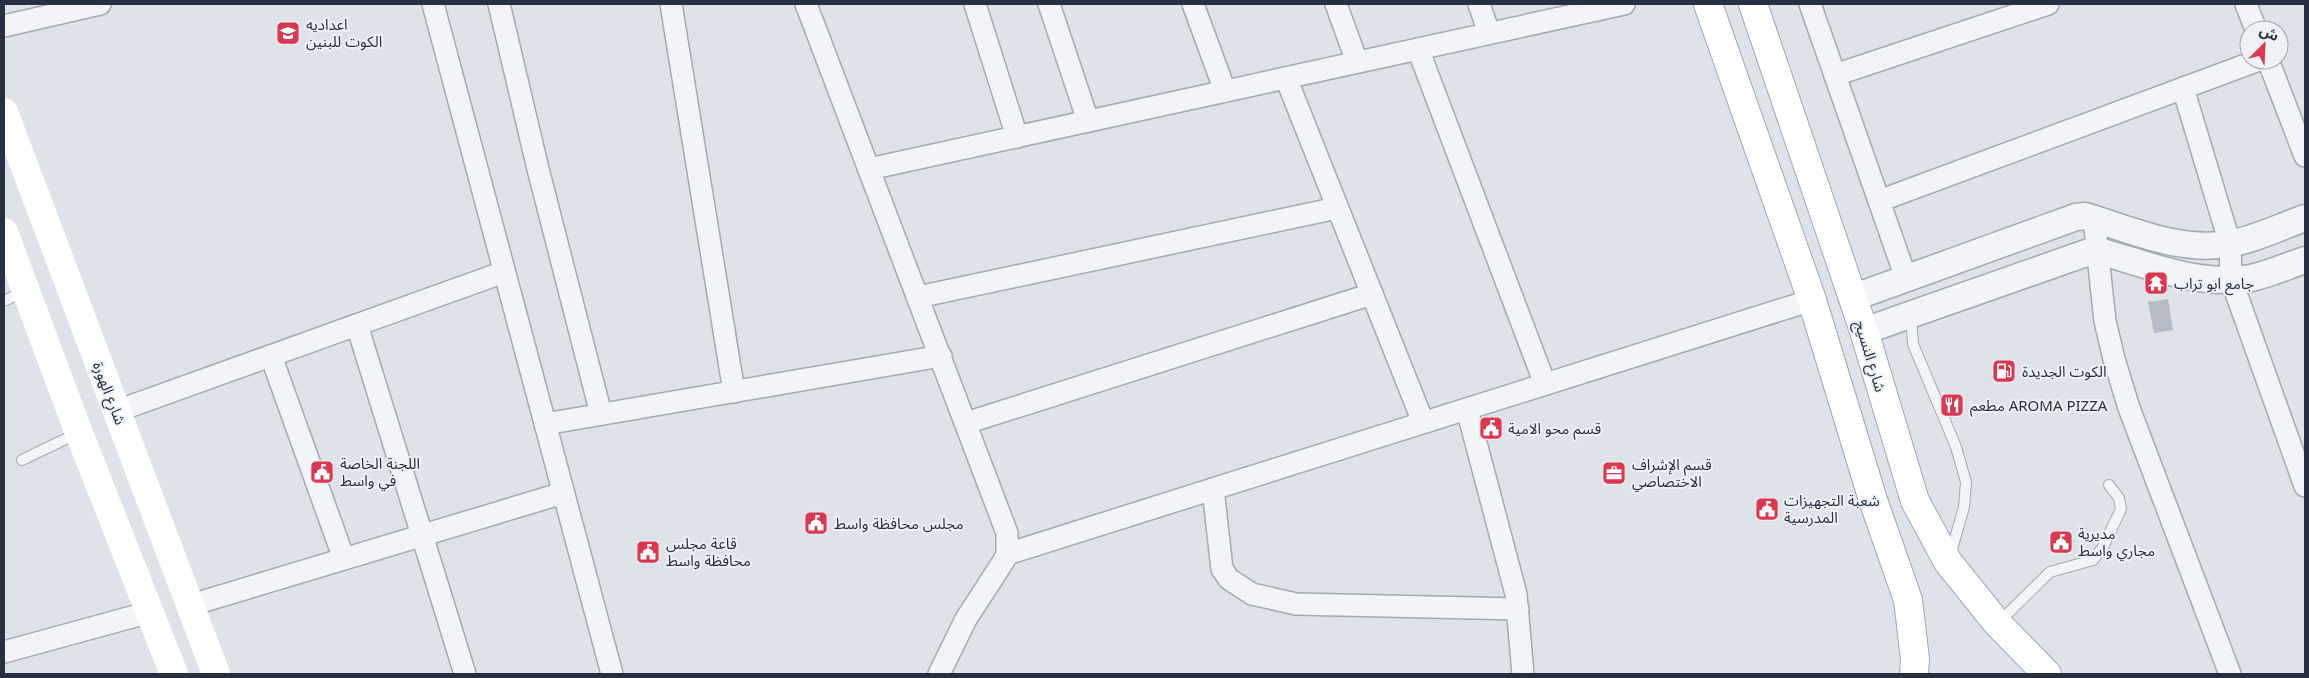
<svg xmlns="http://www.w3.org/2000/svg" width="2309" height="678" font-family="'Noto Sans','Noto Sans Arabic',sans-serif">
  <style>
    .building { fill: #b5bcc7 }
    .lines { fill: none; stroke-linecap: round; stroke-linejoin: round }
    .service-casing { stroke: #a3aab4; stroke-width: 12 }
    .minor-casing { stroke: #a3aab4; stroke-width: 24 }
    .tertiary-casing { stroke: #a3aab4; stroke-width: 29 }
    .primary-casing { stroke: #9da7b6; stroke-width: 30 }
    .service { stroke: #f2f4f7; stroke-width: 10 }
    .minor { stroke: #f2f4f7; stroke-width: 21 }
    .tertiary { stroke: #f2f4f7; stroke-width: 26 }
    .secondary { stroke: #fff; stroke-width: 28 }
    .primary { stroke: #fff; stroke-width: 28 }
    .labels { text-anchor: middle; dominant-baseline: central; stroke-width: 4; stroke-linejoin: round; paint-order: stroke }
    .poi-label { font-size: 15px; fill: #263042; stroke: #eef2f7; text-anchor: start }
    .street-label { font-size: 15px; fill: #263042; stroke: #eef2f7 }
  </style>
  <rect width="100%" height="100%" fill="#dee3ea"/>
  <polygon class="building" points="2168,299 2173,330 2154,333 2148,302"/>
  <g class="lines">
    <g class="service-casing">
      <g id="service">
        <polyline points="4,301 25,291"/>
        <polyline points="1911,315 1913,344 1956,447 1966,482 1964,507 1950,556"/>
        <polyline points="22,460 78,433"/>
        <polyline points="1998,623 2050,572 2093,560 2103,547 2121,509 2119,498 2109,485"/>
      </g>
    </g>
    <g class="minor-casing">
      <g id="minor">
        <polyline points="433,4 612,674"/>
        <polyline points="499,4 538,169 601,414"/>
        <polyline points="671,4 734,392"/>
        <polyline points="806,4 1007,533 1007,554 1003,562 966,619 939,674"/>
        <polyline points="975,4 1017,137"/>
        <polyline points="1049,4 1088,121"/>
        <polyline points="1193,4 1225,91"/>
        <polyline points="1336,4 1357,62"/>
        <polyline points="1479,4 1489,33"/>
        <polyline points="1810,4 1906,278"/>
        <polyline points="2246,4 2256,30"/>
        <polyline points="4,26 100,4"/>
        <polyline points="1418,49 1545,384"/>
        <polyline points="2268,60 2305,156"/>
        <polyline points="1835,75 2048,4"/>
        <polyline points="1286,78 1423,422"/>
        <polyline points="2183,88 2230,244 2231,279 2305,486"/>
        <polyline points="869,169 1624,4"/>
        <polyline points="1879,201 2259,60"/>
        <polyline points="2094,219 2105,321 2114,359 2129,408 2230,674"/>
        <polyline points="918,297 1337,208"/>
        <polyline points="357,325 465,674"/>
        <polyline points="271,356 344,559"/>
        <polyline points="1467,409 1516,594 1523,674"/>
        <polyline points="117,411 504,272"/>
        <polyline points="966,423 1372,294"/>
        <polyline points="545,424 941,356"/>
        <polyline points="1213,489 1222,569 1229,579 1252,594 1296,604 1518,609"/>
        <polyline points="1007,554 1812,300"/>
        <polyline points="191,605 563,493"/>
        <polyline points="4,652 150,612"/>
      </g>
    </g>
    <g class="tertiary-casing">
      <g id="tertiary">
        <path d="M1852,298l224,-81 9,-1c47,14 93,36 143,28 23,-3 54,-18 77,-26"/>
        <path d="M1864,331l225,-79 9,-1c50,13 99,36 153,27 18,-4 36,-12 54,-18"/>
      </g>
    </g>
    <g class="primary-casing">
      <g id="primary">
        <polyline points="1708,4 1812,300 1873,500 1908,600 1915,659 1914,674"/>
        <polyline points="1753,4 1864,331 1915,501 1948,562 1997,623 2047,674"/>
      </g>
    </g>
    <use href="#service" class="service"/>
    <use href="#minor" class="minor"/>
    <use href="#tertiary" class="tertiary"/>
    <g class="secondary">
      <polyline points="4,112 216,674"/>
      <polyline points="4,232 79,433 174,674"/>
    </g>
    <use href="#primary" class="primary"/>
  </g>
  <defs>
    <g id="school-square" transform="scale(1.25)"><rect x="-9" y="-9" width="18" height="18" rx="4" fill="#dc3650" stroke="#eef2f7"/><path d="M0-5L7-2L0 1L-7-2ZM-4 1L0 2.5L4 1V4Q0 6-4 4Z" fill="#fff"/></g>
    <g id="temple-square" transform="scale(1.25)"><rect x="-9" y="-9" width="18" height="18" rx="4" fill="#dc3650" stroke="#eef2f7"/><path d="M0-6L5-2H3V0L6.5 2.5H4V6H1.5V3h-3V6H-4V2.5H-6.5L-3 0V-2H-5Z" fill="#fff"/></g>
    <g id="fuel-square" transform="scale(1.25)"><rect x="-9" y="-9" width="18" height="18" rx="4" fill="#dc3650" stroke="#eef2f7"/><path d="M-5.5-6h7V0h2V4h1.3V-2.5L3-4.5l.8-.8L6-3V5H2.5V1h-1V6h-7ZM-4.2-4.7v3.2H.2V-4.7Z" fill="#fff"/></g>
    <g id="restaurant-square" transform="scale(1.25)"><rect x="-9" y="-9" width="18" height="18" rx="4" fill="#dc3650" stroke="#eef2f7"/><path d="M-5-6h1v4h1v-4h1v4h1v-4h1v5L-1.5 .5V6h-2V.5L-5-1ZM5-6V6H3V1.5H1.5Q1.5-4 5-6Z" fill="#fff"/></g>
    <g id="civic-square" transform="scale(1.25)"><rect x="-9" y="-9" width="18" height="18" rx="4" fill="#dc3650" stroke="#eef2f7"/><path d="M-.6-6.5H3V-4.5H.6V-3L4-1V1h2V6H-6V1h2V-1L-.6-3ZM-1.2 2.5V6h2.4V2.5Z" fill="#fff"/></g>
    <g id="office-square" transform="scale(1.25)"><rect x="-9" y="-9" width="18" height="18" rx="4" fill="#dc3650" stroke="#eef2f7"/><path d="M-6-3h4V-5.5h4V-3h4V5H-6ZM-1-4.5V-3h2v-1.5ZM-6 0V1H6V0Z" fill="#fff"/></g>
  </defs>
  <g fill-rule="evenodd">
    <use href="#school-square" x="288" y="33"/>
    <use href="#temple-square" x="2156" y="283"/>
    <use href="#fuel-square" x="2004" y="371"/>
    <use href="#restaurant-square" x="1952" y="405"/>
    <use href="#civic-square" x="1491" y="428"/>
    <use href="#civic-square" x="322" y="472"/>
    <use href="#office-square" x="1614" y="473"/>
    <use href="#civic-square" x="1767" y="509"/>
    <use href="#civic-square" x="816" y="523"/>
    <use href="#civic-square" x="2061" y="542"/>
    <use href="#civic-square" x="648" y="552"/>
  </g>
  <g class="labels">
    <g class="poi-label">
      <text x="306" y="24">اعداديه<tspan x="306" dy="17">الكوت للبنين</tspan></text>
      <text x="2174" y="283">جامع ابو تراب</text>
      <text x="2022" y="371">الكوت الجديدة</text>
      <text x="1970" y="405">مطعم AROMA PIZZA</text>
      <text x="1508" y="428">قسم محو الامية</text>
      <text x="340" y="463">اللجنة الخاصة<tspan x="340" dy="17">في واسط</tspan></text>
      <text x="1632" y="464">قسم الإشراف<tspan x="1632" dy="17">الاختصاصي</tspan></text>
      <text x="1784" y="500">شعبة التجهيزات<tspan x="1784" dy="17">المدرسية</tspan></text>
      <text x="834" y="523">مجلس محافظة واسط</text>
      <text x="2078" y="533">مديرية<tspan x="2078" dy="17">مجاري واسط</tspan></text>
      <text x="666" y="543">قاعة مجلس<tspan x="666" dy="17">محافظة واسط</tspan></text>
    </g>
    <g class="street-label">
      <text transform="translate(1871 356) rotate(73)">شارع النسيج</text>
      <text transform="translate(110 393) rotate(69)">شارع الهورة</text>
    </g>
  </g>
  <rect width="2309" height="678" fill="none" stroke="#263042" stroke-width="10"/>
  <g transform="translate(2264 45) rotate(24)"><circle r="24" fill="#eef2f7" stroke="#9ea4af"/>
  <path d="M0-4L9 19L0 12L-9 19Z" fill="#dc3650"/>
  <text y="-8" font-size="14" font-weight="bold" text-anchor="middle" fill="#263042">ش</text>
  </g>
</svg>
